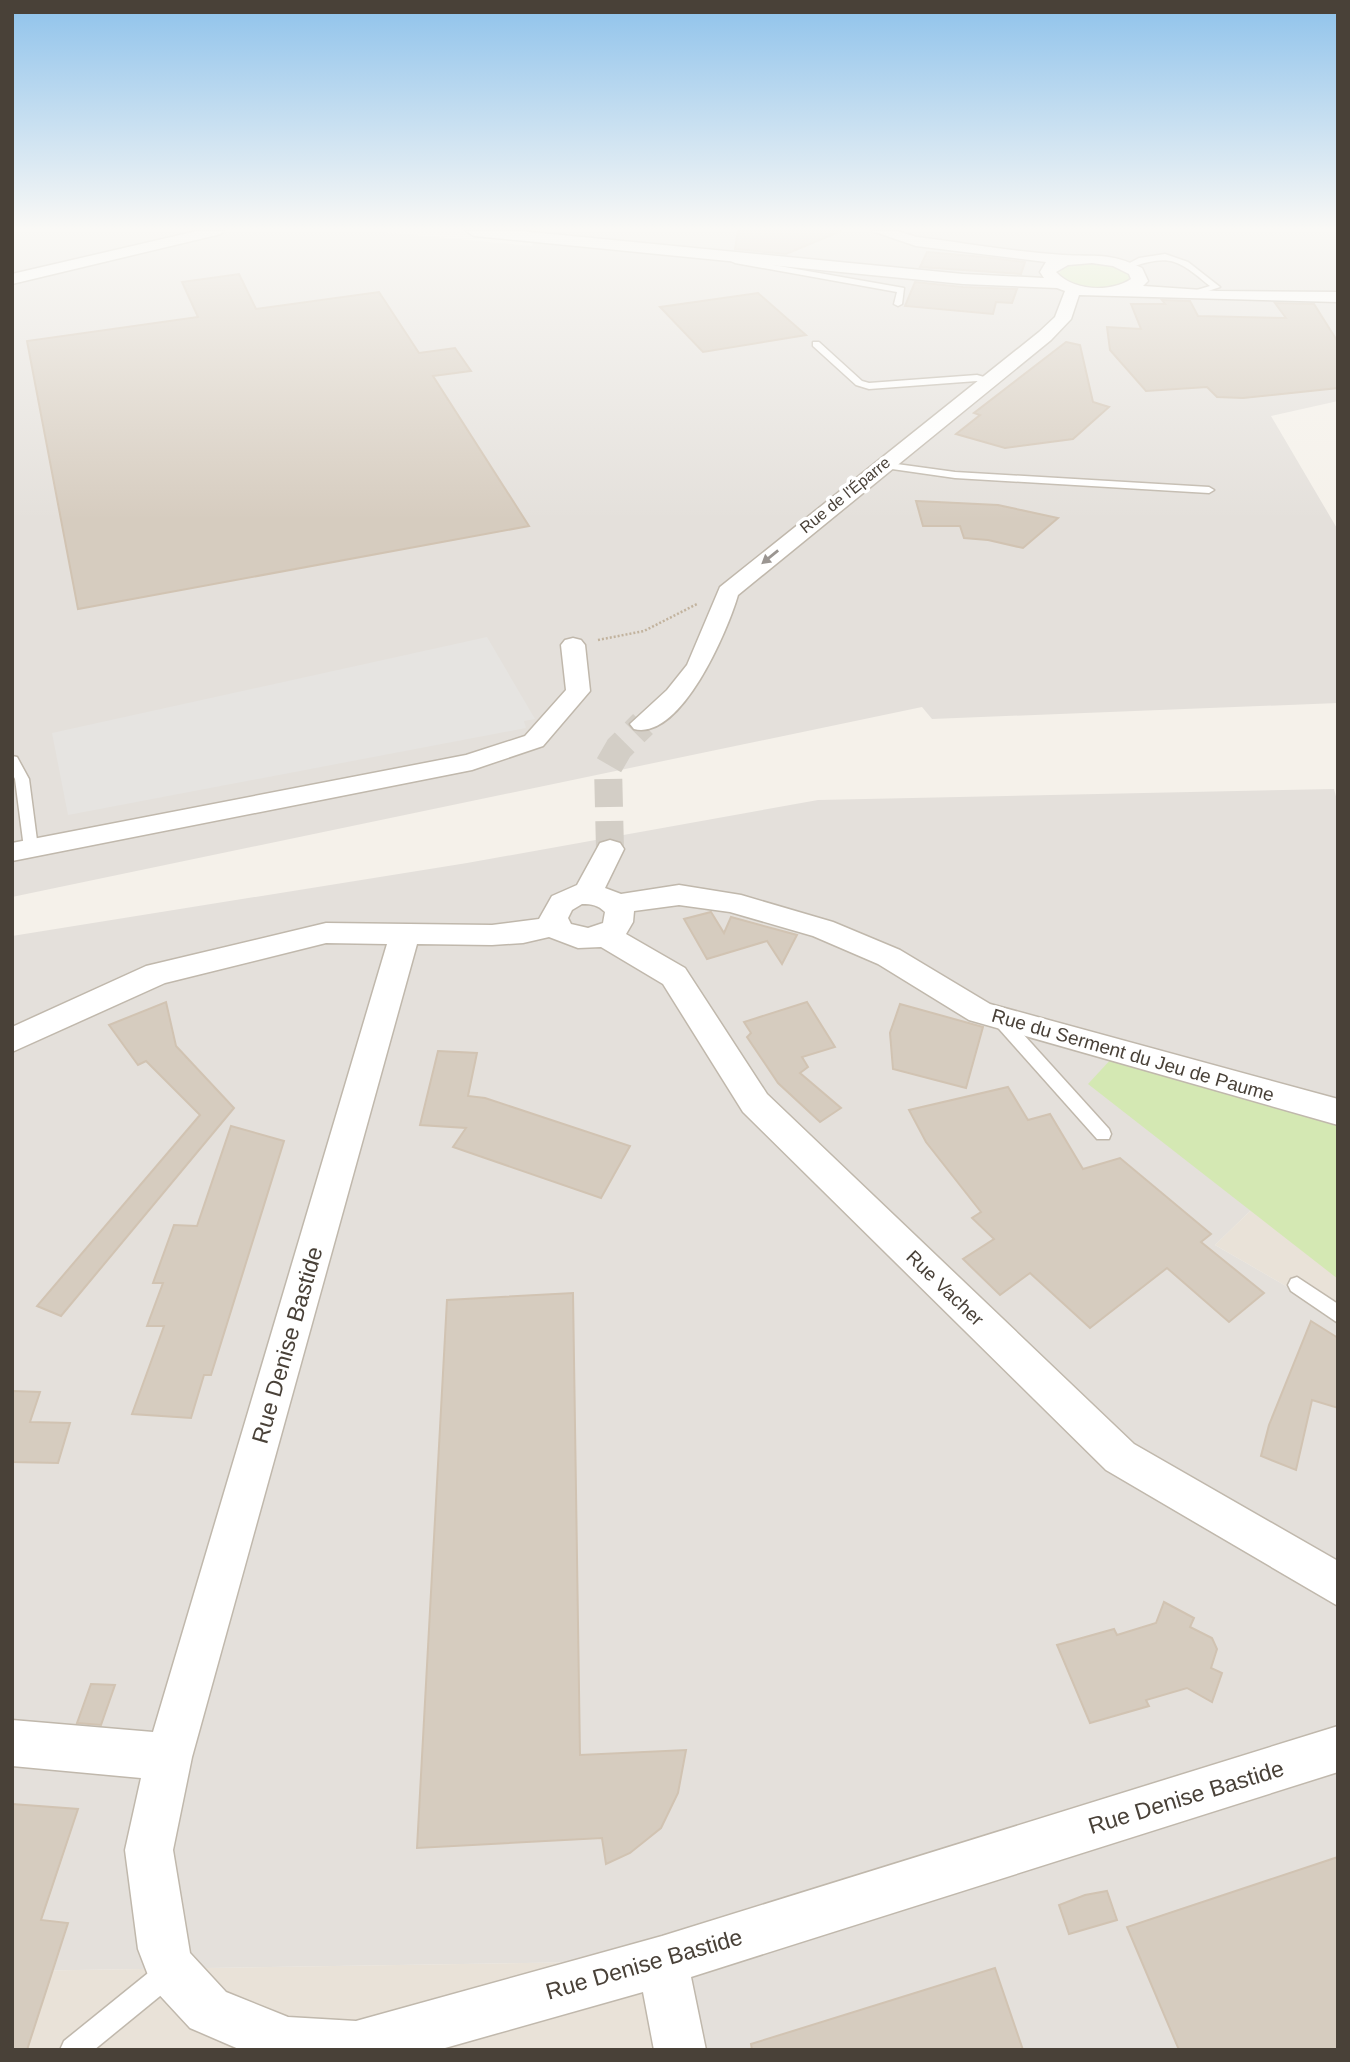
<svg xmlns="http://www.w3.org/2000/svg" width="1350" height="2062" font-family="Arial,sans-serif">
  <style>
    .residential { fill: #e9e2d8 }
    .industrial { fill: #e4e0db }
    .green { fill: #d4e8b3 }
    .parking { fill: #e6e4e1 }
    .building { fill: #d6ccbf; stroke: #d1c3b2; stroke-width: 2 }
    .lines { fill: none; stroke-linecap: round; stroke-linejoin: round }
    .minor-tunnel { stroke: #d3cec6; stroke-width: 28; stroke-dasharray: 28 14; stroke-linecap: butt }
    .service-casing { stroke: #c0b8ac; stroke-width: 3 }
    .minor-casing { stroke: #c0b8ac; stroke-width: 3 }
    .path { stroke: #c2b39e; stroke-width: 2.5; stroke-dasharray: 2 2; stroke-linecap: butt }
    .service { fill: #fff; fill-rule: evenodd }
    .minor { fill: #fff; fill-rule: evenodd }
    .oneway { fill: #9b9692 }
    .labels { text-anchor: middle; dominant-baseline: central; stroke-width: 7; stroke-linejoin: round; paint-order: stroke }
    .far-street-label { font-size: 16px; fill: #494138; stroke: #fff }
    .street-label { font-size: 19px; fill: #494138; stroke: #fff }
    .near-street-label { font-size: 23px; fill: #494138; stroke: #fff }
  </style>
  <rect width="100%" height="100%" fill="#f5f1ea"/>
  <g class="residential">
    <polygon points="1338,1126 1338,1316 1215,1245"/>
    <polygon points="662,1961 684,2050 12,2050 12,1971"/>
  </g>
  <g class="industrial">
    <polygon points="12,231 372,231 532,246 536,231 1338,231 1338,401 1271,416 1338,530 1338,703 932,719 922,707 12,897"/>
    <polygon points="1334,789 1338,804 1338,1126 1215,1245 1338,1316 1338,2050 684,2050 661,1961 12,1971 12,936 467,863 818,800"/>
  </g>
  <g class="green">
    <path d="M1091,262l22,3 15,7 2,8c-17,14 -56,11 -71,-6l4,-7z"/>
    <polygon points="1113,1057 1338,1123 1338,1279 1088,1084"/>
  </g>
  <polygon class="parking" points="487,637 535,719 524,721 526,728 68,815 52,733"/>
  <g class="building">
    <polygon points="738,231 841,231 786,254 735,249"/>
    <polygon points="927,252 984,257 1025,262 1021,274 920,267"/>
    <polygon points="239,274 256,309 379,292 419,353 455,348 471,371 433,376 529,526 78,609 27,341 198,317 182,282"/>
    <polygon points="915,282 963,287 1017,289 1012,303 996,302 993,314 905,306"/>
    <polygon points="758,293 806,335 703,352 660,307"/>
    <polygon points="1162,300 1190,301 1198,316 1286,318 1275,303 1314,304 1338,342 1338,388 1243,398 1217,397 1207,387 1146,391 1110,350 1107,327 1141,329 1131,304 1165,304"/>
    <polygon points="1066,342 1080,345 1093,402 1109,407 1073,439 1005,448 956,434 980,415 974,413"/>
    <polygon points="916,501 998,505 1058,518 1023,548 988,540 964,538 960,526 923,526"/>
    <polygon points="711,912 724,933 731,917 797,935 782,964 767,941 707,959 684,919"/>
    <polygon points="166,1002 176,1046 234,1108 61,1316 37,1306 200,1115 146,1061 138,1065 109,1025"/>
    <polygon points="807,1002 835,1047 802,1057 808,1067 800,1073 841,1108 820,1122 778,1083 747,1037 751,1033 744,1022"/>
    <polygon points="900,1004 983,1027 966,1088 893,1069 890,1033"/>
    <polygon points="438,1051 477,1053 468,1096 485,1098 630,1146 601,1198 453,1147 466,1128 420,1125"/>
    <polygon points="1008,1087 1028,1120 1050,1114 1083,1169 1120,1158 1211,1234 1201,1242 1264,1293 1229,1322 1167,1268 1090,1328 1030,1273 1000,1295 963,1259 994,1239 972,1218 981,1212 926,1142 909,1110"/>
    <polygon points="231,1126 284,1141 211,1375 204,1375 191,1418 132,1414 164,1326 147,1326 163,1283 153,1283 174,1225 197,1226"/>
    <polygon points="573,1293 580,1755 686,1750 678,1793 661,1828 630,1853 606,1864 602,1838 417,1848 447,1300"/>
    <polygon points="1311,1321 1338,1338 1338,1408 1312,1400 1296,1470 1261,1456 1269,1425"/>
    <polygon points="12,1391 40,1392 30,1422 70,1423 58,1463 12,1462"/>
    <polygon points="1164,1602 1194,1618 1190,1627 1212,1638 1217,1649 1211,1668 1222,1673 1212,1702 1187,1688 1146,1700 1149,1706 1090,1723 1057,1645 1114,1629 1117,1635 1156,1623"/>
    <polygon points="91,1684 115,1685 101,1725 77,1723"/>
    <polygon points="12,1804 78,1809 41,1920 68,1923 27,2050 12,2050"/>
    <polygon points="1338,1857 1338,2050 1179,2050 1127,1927"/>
    <polygon points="1107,1891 1117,1920 1069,1934 1059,1905 1085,1895"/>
    <polygon points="995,1968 1023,2050 752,2050 751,2044"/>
  </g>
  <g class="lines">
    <polyline class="minor-tunnel" points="610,849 608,767 619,748 643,724"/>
    <g class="service-casing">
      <g id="service">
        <path d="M1165,254l23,8 32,25 -30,10h-3v-4l23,-7c-34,-28 -40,-32 -82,-18l-4,-2 15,-8z"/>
        <polygon points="735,255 739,259 904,288 902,304 898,306 894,304 897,292 735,263 731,261 731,257"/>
        <polygon points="813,342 819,342 862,381 869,383 977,375 995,380 990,383 977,381 869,389 856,385 813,346"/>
        <polygon points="882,462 955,472 1209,487 1214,490 1209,493 955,478 878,467 878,463"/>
        <polygon points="12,756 17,757 29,779 38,848 31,852 24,848 15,779 12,773"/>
        <polygon points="998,1011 1004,1013 1109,1129 1111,1134 1109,1139 1097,1139 992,1021 990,1017 992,1013"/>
        <polygon points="1297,1277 1338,1304 1338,1323 1291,1291 1288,1285 1291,1279"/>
        <polygon points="167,1961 176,1965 180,1974 176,1983 94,2050 60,2050 64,2041 158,1965"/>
      </g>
    </g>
    <g class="minor-casing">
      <g id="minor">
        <polygon points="197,231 224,231 221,234 12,284 12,274"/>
        <path d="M466,231h54l443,43 81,4 -4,-6 6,-10 -130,-16 -44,-15h25l20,6c48,6 97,15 146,18 33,2 46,-3 79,13l6,13 -5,5 74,5 121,1v10l-259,-7 -8,24 -20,21 -313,255c-10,35 -57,146 -104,134l-4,-5 37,-34 20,-25 33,-78 319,-255 16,-15 10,-26 -8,-3 -94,-4 -489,-48zM1092,263l21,3 16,8 2,5c-21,14 -58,12 -75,-7l12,-7z"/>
        <polygon points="573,638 581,640 585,645 590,691 543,746 472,770 12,861 12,843 466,755 525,736 566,690 561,645 565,640"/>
        <path d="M610,840l10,3 4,6 -19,39 16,6 58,-9 62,10 92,27 67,28 90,54 348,95v26l-369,-105 -91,-56 -65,-28 -83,-24 -51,-7 -45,6 -1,11 -7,12 59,34 82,126 367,350 204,117v45l-232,-136 -363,-358 -80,-128 -62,-37 -23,1 -29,-11 -26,6 -31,2 -75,-1 -225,813 -19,93 17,103 36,39 62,25 68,4 306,-85 676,-210v46l-647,205 15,73h-52l-11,-58 -205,58h-197l-51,-22 -37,-40 -15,-39 -13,-99 16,-72 -129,-12v-46l141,12 234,-788 -61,-1 -161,40 -153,69v-25l134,-61 180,-43 166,2 47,-6 13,-23 25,-11 23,-42zM582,904c10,0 16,1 23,8l-2,11 -15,5 -17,-4 -3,-6 4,-8z"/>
      </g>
    </g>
    <polyline class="path" points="598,640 644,631 697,604"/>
    <use href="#service" class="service"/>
    <use href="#minor" class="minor"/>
  </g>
  <defs><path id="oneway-solid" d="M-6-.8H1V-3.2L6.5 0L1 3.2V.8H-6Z" transform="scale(1.75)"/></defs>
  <use class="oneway" href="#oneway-solid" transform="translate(770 557) rotate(141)"/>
  <linearGradient id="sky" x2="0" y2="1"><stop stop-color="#8ec2eb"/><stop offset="0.44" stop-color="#faf9f6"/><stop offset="1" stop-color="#faf9f6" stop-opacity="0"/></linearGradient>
  <rect width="1350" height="520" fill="url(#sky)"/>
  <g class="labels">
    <g class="far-street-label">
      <text transform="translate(845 495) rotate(-39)">Rue de l'Éparre</text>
    </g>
    <g class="street-label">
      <text transform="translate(1133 1055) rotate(16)">Rue du Serment du Jeu de Paume</text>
      <text transform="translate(945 1288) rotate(44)">Rue Vacher</text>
    </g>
    <g class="near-street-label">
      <text transform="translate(287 1345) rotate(-74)">Rue Denise Bastide</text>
      <text transform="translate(1186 1797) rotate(-17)">Rue Denise Bastide</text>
      <text transform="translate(644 1964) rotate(-16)">Rue Denise Bastide</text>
    </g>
  </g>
  <rect width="1350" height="2062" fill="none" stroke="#494138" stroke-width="28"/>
</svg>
